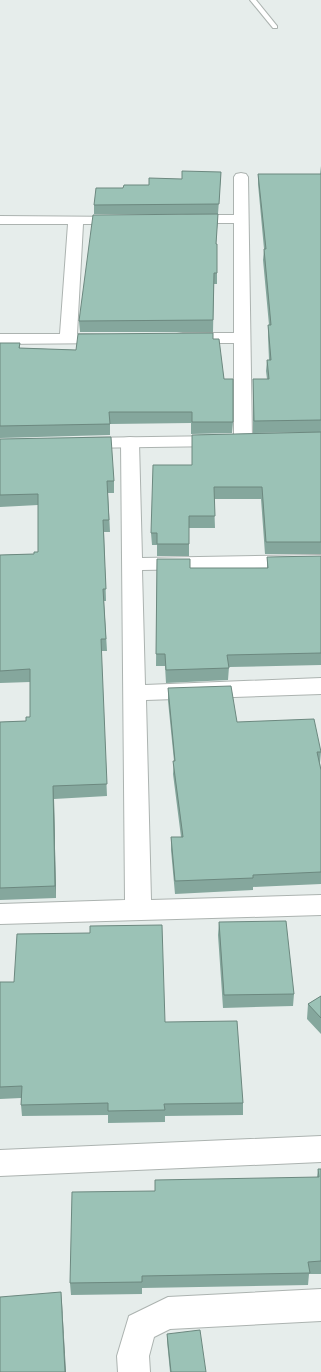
<svg xmlns="http://www.w3.org/2000/svg" width="321" height="1372" font-family="Jost,sans-serif">
  <rect width="100%" height="100%" fill="#e6edeb"/>
  <g fill="none" stroke-linecap="round" stroke-linejoin="round">
    <defs>
      <path id="service" d="M 250,0 L 256,0 L 277,26 L 277,28 L 273,28 Z"/>
      <path id="minor" d="M 241,173 L 246,174 L 248,177 L 252,440 L 249,444 L 243,445 L 237,444 L 234,440 L 234,343 L 183,343 L 177,342 L 175,338 L 177,334 L 183,333 L 234,333 L 234,223 L 187,223 L 182,222 L 180,219 L 182,216 L 187,215 L 234,215 L 234,177 L 236,174 Z
        M 0,216 L 126,217 L 128,220 L 126,223 L 121,224 L 83,224 L 77,334 L 113,335 L 115,339 L 113,343 L 0,344 L 0,334 L 60,334 L 68,224 L 0,224 Z
        M 130,437 L 136,438 L 139,442 L 142,558 L 321,555 L 321,567 L 142,570 L 145,685 L 321,678 L 321,694 L 146,700 L 151,900 L 321,895 L 321,915 L 0,924 L 0,904 L 125,900 L 121,442 L 124,438 Z
        M 321,1136 L 321,1162 L 0,1176 L 0,1150 Z
        M 321,1289 L 321,1321 L 170,1329 L 154,1337 L 149,1356 L 150,1372 L 118,1372 L 117,1356 L 129,1316 L 168,1297 Z"/>
      <path id="tertiary" d="M 221,436 L 227,437 L 230,441 L 227,445 L 221,446 L 81,448 L 75,447 L 72,443 L 75,439 L 81,438 Z"/>
    </defs>
    <!-- service casing -->
    <use href="#service" stroke="#acb3b0" stroke-width="2"/>
    <!-- minor casing -->
    <use href="#minor" stroke="#acb3b0" stroke-width="2"/>
    <!-- tertiary casing -->
    <use href="#tertiary" stroke="#acb3b0" stroke-width="2"/>
    <!-- service -->
    <use href="#service" fill="#fff" fill-rule="evenodd"/>
    <!-- minor -->
    <use href="#minor" fill="#fff" fill-rule="evenodd"/>
    <!-- tertiary -->
    <use href="#tertiary" fill="#fff" fill-rule="evenodd"/>
  </g>
  <!-- wall -->
  <path fill="#85a79d" d="M 321,166 L 321,432 L 253,433 L 253,379 L 267,379 L 266,371 L 267,360 L 269,360 L 268,336 L 268,325 L 269,325 L 263,260 L 264,249 L 258,184 L 258,174 L 320,174 Z
    M 221,172 L 218,214 L 94,214 L 94,205 L 123,188 L 149,185 Z
    M 218,214 L 216,244 L 217,244 L 217,284 L 214,284 L 213,332 L 80,332 L 79,321 Z
    M 213,339 L 224,379 L 233,422 L 232,433 L 191,434 L 191,423 L 110,424 L 110,435 L 0,438 L 0,343 L 20,343 L 20,348 L 76,350 Z
    M 321,432 L 321,554 L 265,554 L 261,499 L 214,499 L 215,528 L 189,528 L 189,556 L 157,556 L 157,545 L 152,545 L 151,533 L 192,465 L 192,435 Z
    M 0,439 L 114,481 L 114,493 L 108,493 L 110,532 L 104,532 L 106,601 L 104,601 L 107,651 L 101,651 L 107,796 L 54,799 L 56,898 L 0,900 L 0,722 L 26,721 L 30,717 L 30,682 L 0,683 L 0,555 L 34,554 L 38,552 L 38,505 L 0,507 Z
    M 321,556 L 321,665 L 229,667 L 228,680 L 166,683 L 165,666 L 156,666 L 157,559 L 190,568 L 267,568 L 267,557 Z
    M 168,688 L 237,722 L 321,752 L 320,763 L 321,770 L 321,884 L 253,887 L 253,890 L 175,894 L 171,850 L 171,837 L 181,837 L 173,774 L 174,761 L 168,701 Z
    M 219,922 L 294,994 L 293,1006 L 223,1008 L 218,935 Z
    M 0,982 L 165,1022 L 243,1103 L 243,1115 L 165,1116 L 165,1122 L 108,1123 L 108,1115 L 22,1116 L 21,1105 L 21,1098 L 0,1099 Z
    M 321,996 L 321,1034 L 307,1019 L 308,1004 Z
    M 318,1169 L 321,1169 L 321,1274 L 309,1274 L 308,1285 L 142,1288 L 142,1294 L 71,1295 L 70,1283 L 317,1177 Z
    M 167,1334 L 206,1372 L 170,1372 L 167,1341 Z"/>
  <!-- shaded-wall -->
  <path fill="#6c887f" d="M 53,786 L 54,799 L 56,898 L 55,886 Z
    M 61,1292 L 62,1303 L 66,1372 L 65,1372 Z"/>
  <!-- building -->
  <path fill="#9bc2b6" stroke="#6c887f" d="M 182,171 L 221,172 L 219,204 L 94,205 L 96,188 L 123,188 L 124,185 L 149,185 L 149,178 L 182,179 Z
    M 258,174 L 321,174 L 321,420 L 254,421 L 253,379 L 269,379 L 267,360 L 271,360 L 268,325 L 271,325 L 264,249 L 266,249 Z
    M 218,214 L 216,244 L 217,244 L 217,273 L 214,273 L 213,320 L 79,321 L 93,215 Z
    M 213,333 L 213,339 L 219,339 L 224,379 L 233,379 L 233,422 L 192,422 L 192,412 L 109,412 L 110,424 L 0,426 L 0,343 L 20,343 L 19,348 L 76,350 L 78,334 Z
    M 321,432 L 321,542 L 266,542 L 262,487 L 214,487 L 215,516 L 189,516 L 189,544 L 157,544 L 157,533 L 151,533 L 153,465 L 192,465 L 192,435 Z
    M 111,437 L 114,481 L 107,481 L 109,520 L 103,520 L 106,589 L 103,589 L 106,639 L 101,639 L 107,784 L 53,786 L 55,886 L 0,888 L 0,722 L 26,721 L 26,717 L 30,717 L 30,669 L 0,671 L 0,555 L 34,554 L 34,552 L 38,552 L 38,494 L 0,495 L 0,439 Z
    M 321,556 L 321,653 L 227,655 L 229,668 L 166,670 L 165,654 L 156,654 L 157,559 L 190,559 L 190,568 L 268,568 L 267,557 Z
    M 231,686 L 237,722 L 314,719 L 321,752 L 317,752 L 321,770 L 321,872 L 253,875 L 253,878 L 175,881 L 171,837 L 183,837 L 173,761 L 175,761 L 168,688 Z
    M 286,921 L 294,994 L 224,995 L 219,922 Z
    M 162,925 L 165,1022 L 237,1021 L 243,1103 L 164,1104 L 165,1110 L 108,1111 L 108,1103 L 21,1105 L 22,1086 L 0,1087 L 0,982 L 14,982 L 17,934 L 90,933 L 90,926 Z
    M 321,996 L 321,1018 L 308,1004 Z
    M 318,1169 L 321,1169 L 321,1261 L 308,1262 L 310,1273 L 142,1276 L 142,1282 L 70,1283 L 72,1192 L 155,1191 L 155,1180 L 319,1177 Z
    M 61,1292 L 65,1372 L 0,1372 L 0,1297 Z
    M 200,1330 L 206,1372 L 171,1372 L 167,1334 Z"/>
</svg>
